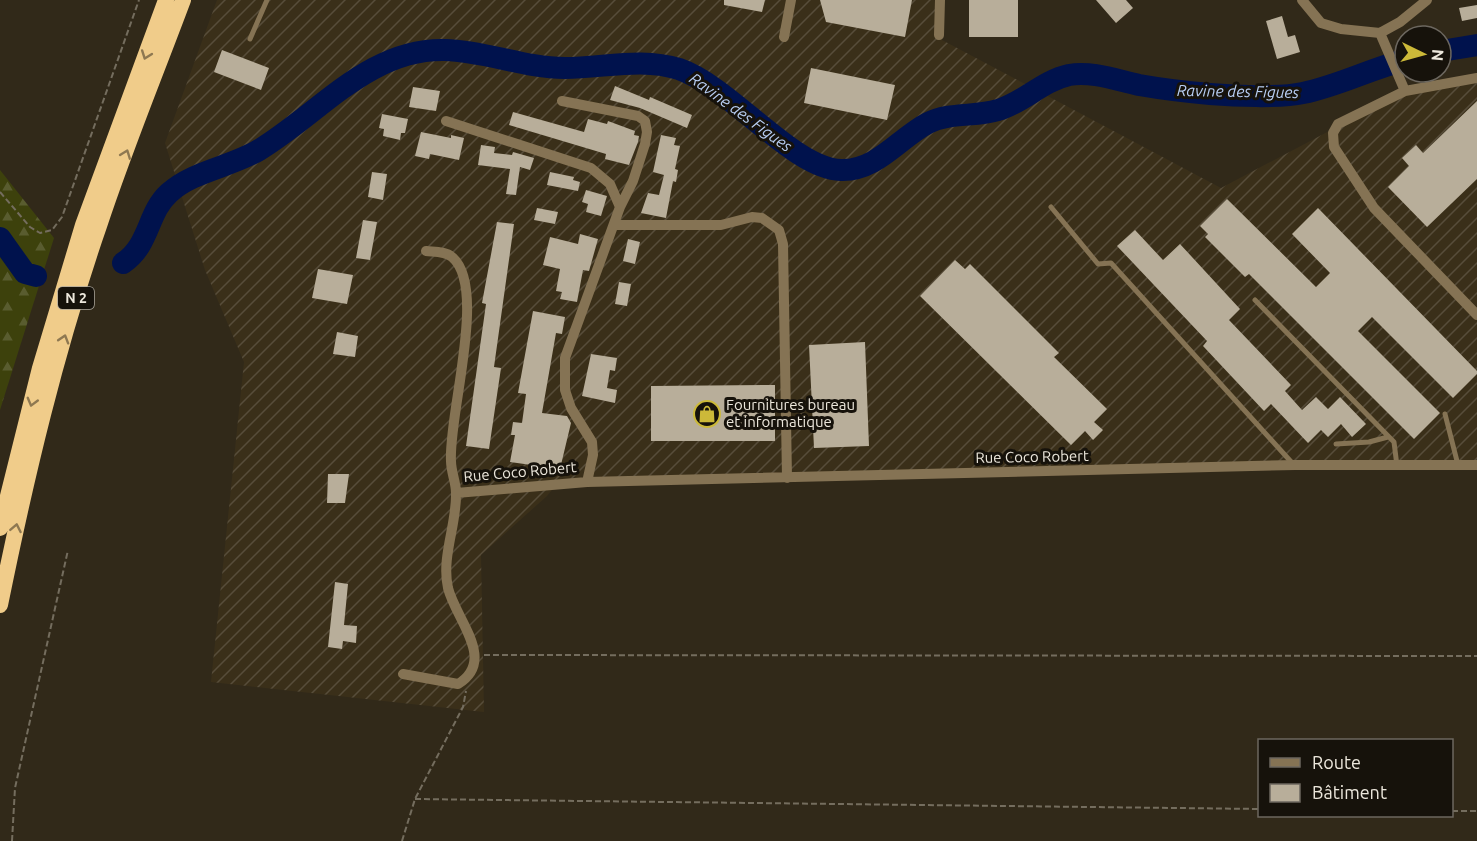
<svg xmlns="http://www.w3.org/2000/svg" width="1477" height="841" font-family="Ubuntu,sans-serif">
  <defs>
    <pattern id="industrial-furrows" width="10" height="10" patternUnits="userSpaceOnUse" patternTransform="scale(1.5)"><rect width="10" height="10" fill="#3a2f19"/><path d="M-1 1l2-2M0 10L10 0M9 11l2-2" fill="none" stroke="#574d3a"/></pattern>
    <pattern id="forest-firs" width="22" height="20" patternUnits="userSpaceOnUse" patternTransform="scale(1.5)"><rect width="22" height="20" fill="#3d410c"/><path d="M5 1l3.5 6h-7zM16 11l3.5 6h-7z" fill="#595c2f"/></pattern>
  </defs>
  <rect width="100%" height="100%" fill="#312919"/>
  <!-- industrial -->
  <path fill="url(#industrial-furrows)" d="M 217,0 L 942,0 L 942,40 L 1221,188 L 1405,91 L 1477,78 L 1477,465 L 555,486 L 547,496 L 481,555 L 484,712 L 211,682 L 244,362 L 205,270 L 165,143 Z"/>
  <!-- forest -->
  <path fill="url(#forest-firs)" d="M 0,170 L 54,238 L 0,410 Z"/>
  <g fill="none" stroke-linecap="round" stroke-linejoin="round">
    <!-- river -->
    <path stroke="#00124d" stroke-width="22" d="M 1441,51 L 1477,45
      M 0,238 L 25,273 L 36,276
      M 123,263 C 150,245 147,213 169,193 C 193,171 231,167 259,150 C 319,114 369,48 445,50 C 486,51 524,68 565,68 C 604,68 641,57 679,69 C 731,87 793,169 841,170 C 877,171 899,138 928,123 C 949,112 976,117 998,110 C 1023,103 1042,81 1069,75 C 1092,71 1116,80 1139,85 C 1162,89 1186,92 1210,94 C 1234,96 1280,98 1303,93 C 1338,86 1370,69 1405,60"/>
  </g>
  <!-- building -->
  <path fill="#b8ae9a" d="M 724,0 L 765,0 L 762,12 L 724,5 Z
    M 820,0 L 912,0 L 905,37 L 826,22 Z
    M 969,0 L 1018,0 L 1018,37 L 969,37 Z
    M 1096,0 L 1126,0 L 1133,8 L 1116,23 Z
    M 1477,5 L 1477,18 L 1462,21 L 1459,8 Z
    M 1282,16 L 1288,37 L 1295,35 L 1300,52 L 1277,59 L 1266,21 Z
    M 222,50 L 269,68 L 261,90 L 214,72 Z
    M 811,68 L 895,85 L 887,120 L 804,103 Z
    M 615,86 L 649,100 L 650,97 L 692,115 L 687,128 L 640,108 L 610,100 Z
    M 413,87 L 440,91 L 436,111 L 409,107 Z
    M 1477,101 L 1477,179 L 1427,227 L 1388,187 L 1409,166 L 1402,158 L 1416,145 L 1423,153 Z
    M 513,112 L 584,132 L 588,119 L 607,124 L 608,121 L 635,131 L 634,135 L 639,136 L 638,142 L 629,165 L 605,159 L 606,154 L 509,125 Z
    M 382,114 L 408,119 L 405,133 L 401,133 L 400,140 L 383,136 L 384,129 L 379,128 Z
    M 421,132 L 451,138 L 451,135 L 464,138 L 459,160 L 430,154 L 429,159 L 415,156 Z
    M 661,135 L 676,138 L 674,145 L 680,146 L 675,169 L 678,170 L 676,182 L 673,181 L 666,218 L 641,213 L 648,193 L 659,195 L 664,175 L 653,172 Z
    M 481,145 L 495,147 L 494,153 L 512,155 L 513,152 L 534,158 L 530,170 L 520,167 L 516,195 L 506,194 L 510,169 L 478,165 Z
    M 372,172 L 387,174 L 383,200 L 368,197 Z
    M 550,172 L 574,177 L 573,180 L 580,182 L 578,191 L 547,185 Z
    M 586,190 L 607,196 L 601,216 L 586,212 L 588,204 L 582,202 Z
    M 1227,199 L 1316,287 L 1330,273 L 1292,234 L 1318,208 L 1477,371 L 1477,374 L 1453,398 L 1372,317 L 1358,331 L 1440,413 L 1414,439 L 1249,274 L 1245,277 L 1205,237 L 1208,234 L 1200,226 Z
    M 537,208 L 558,212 L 555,224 L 534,220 Z
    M 363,220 L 377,222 L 370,260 L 356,258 Z
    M 497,222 L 514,224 L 494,367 L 501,368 L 489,449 L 466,446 L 486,304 L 482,303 Z
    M 1135,230 L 1163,260 L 1180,244 L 1240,309 L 1229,320 L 1291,385 L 1285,391 L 1302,410 L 1316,397 L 1328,409 L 1340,397 L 1366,424 L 1352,437 L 1341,424 L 1328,437 L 1321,430 L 1308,443 L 1271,404 L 1264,411 L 1203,346 L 1207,341 L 1117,246 Z
    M 580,234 L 598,239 L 589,271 L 583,270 L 577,302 L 560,299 L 562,292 L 556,291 L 560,269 L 543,265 L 550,237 L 578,244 Z
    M 628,239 L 640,242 L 635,264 L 623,261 Z
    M 955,260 L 965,269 L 970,264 L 1059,353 L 1054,357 L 1107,409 L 1094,422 L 1103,430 L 1093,440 L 1085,431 L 1071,445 L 920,296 Z
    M 318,269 L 353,275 L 347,304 L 312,298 Z
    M 619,282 L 631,284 L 627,306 L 615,304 Z
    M 533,311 L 565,317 L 562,334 L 556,333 L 542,413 L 567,416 L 571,423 L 560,469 L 510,462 L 515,435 L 511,435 L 513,422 L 522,423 L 526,394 L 518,393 Z
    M 337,332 L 358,336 L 355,357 L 333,354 Z
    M 865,342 L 869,446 L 814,448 L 809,345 Z
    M 591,354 L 617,358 L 615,371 L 610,370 L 607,388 L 617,390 L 615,403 L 582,396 Z
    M 775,385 L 775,441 L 651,441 L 651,386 Z
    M 328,474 L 349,474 L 345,503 L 327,503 Z
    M 335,582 L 348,584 L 344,625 L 357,626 L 356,643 L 343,641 L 342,649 L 328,647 Z"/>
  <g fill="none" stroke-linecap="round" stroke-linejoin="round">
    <!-- path -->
    <path stroke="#746d5e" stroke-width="2" stroke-dasharray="6 3" stroke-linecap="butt" d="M 0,192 L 30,227 L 40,233 L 52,230 L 62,217 L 139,0
      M 484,655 L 1477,656
      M 415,799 L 1260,809
      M 1452,811 L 1477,811
      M 12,841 L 15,788 L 68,550
      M 402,841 L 415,799 L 463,707 L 466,691"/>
    <!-- service -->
    <path stroke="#857354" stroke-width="5" d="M 250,39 L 267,0
      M 1051,207 L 1098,264 L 1111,263 L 1294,465
      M 1255,300 L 1394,442 L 1397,466
      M 1445,414 L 1458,465
      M 1336,444 L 1369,442 L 1388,437"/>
    <!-- minor -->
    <path stroke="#857354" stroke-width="10" d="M 1302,0 L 1321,23 L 1341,29 L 1380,33 L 1400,22 L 1427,0
      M 1380,33 L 1405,91 L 1477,78
      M 939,35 L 940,0
      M 784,37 L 791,0
      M 1405,91 L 1338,124 L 1333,133 L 1334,147 L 1374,208 L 1477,315
      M 562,101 L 638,116 L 645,121 L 647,132 L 645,144 L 633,181 L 620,207 L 565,358 L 565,390 L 571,408 L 592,442 L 593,455 L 587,482
      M 446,121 L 591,168 L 610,184 L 620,207
      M 615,225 L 721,225 L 752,217 L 762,218 L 779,230 L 783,244 L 787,478
      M 456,493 L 587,482 L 1295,465 L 1477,465
      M 403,674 L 458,684 C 497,660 456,620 448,588 C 441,557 457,524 456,493 C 456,482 451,472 451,461 C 448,415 488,287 452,257 C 445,251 434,252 426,251"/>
    <!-- trunk -->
    <path stroke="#f0cc8a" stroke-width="16" d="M 0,528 L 40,368 L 83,225 L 166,0
      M 0,605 C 26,477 56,350 99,226 C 124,150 155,75 183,0"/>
  </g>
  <!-- one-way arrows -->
  <defs><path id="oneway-chevron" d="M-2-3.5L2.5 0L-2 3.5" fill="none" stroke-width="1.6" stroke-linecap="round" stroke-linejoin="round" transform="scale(1.5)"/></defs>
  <g stroke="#8e7851">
    <use href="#oneway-chevron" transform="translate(146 55) rotate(110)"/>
    <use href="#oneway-chevron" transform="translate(126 154) rotate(-69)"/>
    <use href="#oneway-chevron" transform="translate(64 339) rotate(-73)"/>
    <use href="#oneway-chevron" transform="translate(32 402) rotate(105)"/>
    <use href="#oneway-chevron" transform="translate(16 528) rotate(-79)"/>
  </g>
  <!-- icons -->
  <defs>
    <symbol id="shop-ring" viewBox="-11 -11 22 22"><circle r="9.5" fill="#16120b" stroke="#ccb939" stroke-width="1.5"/><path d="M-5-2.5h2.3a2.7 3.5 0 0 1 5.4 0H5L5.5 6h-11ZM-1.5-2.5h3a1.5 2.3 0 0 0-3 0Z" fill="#ccb939"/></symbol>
  </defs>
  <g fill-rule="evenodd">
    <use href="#shop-ring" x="692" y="399" width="30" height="30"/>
  </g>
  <g text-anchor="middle" stroke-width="6" stroke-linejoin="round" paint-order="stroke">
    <!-- shield labels -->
    <rect fill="#16120b" stroke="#aca79d" stroke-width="1.5" x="58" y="287" width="36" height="22" rx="4.5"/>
    <g font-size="14" font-weight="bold" fill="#ece7dc">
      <text x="76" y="303">N 2</text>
    </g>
    <!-- poi labels -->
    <g font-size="15" fill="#ece7dc" stroke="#16120b" text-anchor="start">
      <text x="726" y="410">Fournitures bureau<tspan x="726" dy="17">et informatique</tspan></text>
    </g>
    <!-- street labels -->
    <g font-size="15" fill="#ece7dc" stroke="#16120b">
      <text transform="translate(1032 457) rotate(-1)" y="5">Rue Coco Robert</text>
      <text transform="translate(520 472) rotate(-5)" y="5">Rue Coco Robert</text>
    </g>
    <!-- water labels -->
    <g font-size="16" font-style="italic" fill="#b8cef3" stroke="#16120b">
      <text transform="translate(1238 91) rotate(1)" y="6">Ravine des Figues</text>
      <text transform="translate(741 112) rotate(36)" y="6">Ravine des Figues</text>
    </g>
  </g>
  <!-- legend -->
  <rect x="1258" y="739" width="195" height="78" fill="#16120b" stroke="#6c675f" stroke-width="1.5"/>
  <rect x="1270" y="758" width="30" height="9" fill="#857354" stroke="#6c675f" stroke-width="1.5"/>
  <text x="1312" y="769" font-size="18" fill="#ece7dc">Route</text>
  <rect x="1270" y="784" width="30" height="18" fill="#b8ae9a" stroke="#6c675f" stroke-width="1.5"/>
  <text x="1312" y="799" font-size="18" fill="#ece7dc">Bâtiment</text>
  <!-- north arrow -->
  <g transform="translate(1423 54) rotate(95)"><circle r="28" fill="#16120b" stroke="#6c675f" stroke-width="1.5"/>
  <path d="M0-4.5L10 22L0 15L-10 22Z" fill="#ccb939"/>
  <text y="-9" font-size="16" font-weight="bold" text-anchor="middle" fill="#ece7dc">N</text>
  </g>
</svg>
